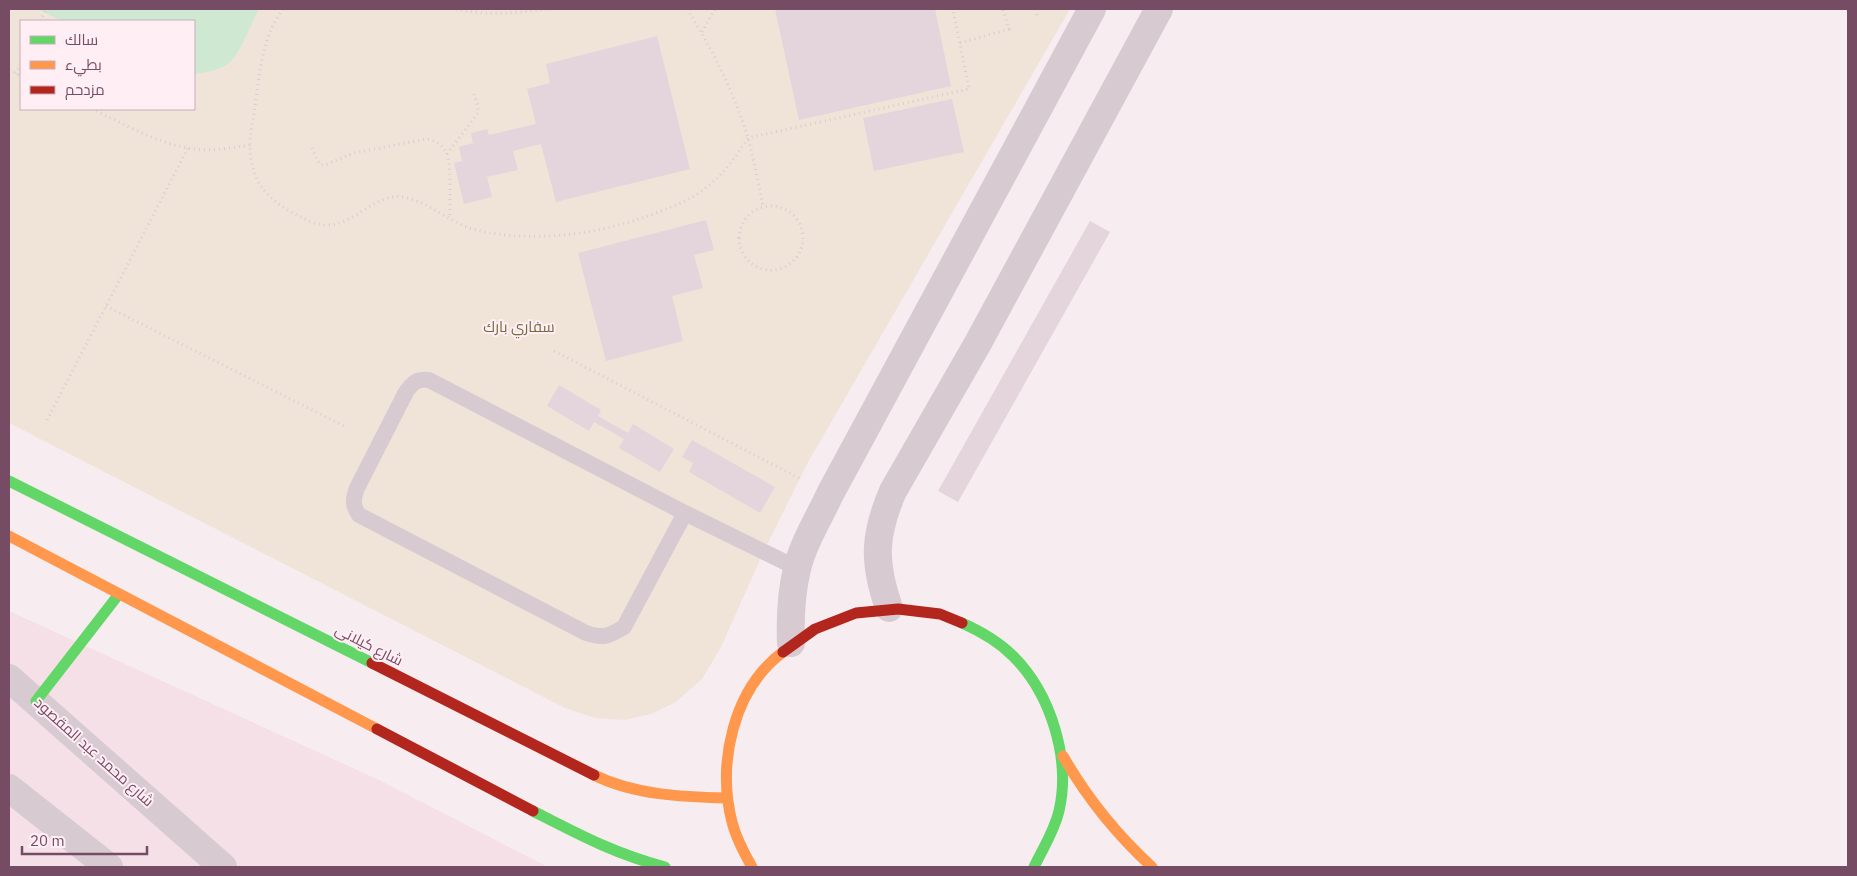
<svg xmlns="http://www.w3.org/2000/svg" width="1857" height="876" font-family="'IBM Plex Sans',Cairo,sans-serif">
  <rect width="100%" height="100%" fill="#f7ecf0"/>
  <!-- residential -->
  <path fill="#f5e0e8" d="M 9,611 L 379,780 L 548,867 L 9,867 Z"/>
  <!-- green -->
  <path fill="#f0e4d9" fill-rule="evenodd" d="M 9,9 L 1070,9 L 807,464 L 764,551 L 721,647 L 702,679 L 676,702 L 651,714 L 624,720 L 595,718 L 565,708 L 9,423 ZM 21,21 L 194,21 L 194,109 L 21,109 Z"/>
  <!-- water -->
  <path fill="#cee8d2" d="M 38,9 L 259,9 C 252,22 239,56 229,63 C 220,70 206,72 195,74 L 194,74 L 194,21 L 62,21 Z"/>
  <!-- building -->
  <path fill="#e4d4db" d="M 775,9 L 935,9 L 951,86 L 799,120 Z
    M 657,36 L 690,169 L 556,202 L 541,144 L 513,151 L 518,170 L 487,177 L 492,197 L 464,204 L 454,163 L 462,161 L 459,147 L 473,143 L 471,133 L 487,129 L 489,135 L 536,124 L 527,89 L 550,83 L 546,64 Z
    M 952,99 L 964,152 L 874,171 L 863,118 Z
    M 706,220 L 714,250 L 694,255 L 703,288 L 672,296 L 683,341 L 606,361 L 578,253 Z
    M 1090,221 L 1110,232 L 958,502 L 938,491 Z
    M 559,385 L 601,410 L 598,416 L 628,433 L 633,424 L 674,449 L 660,472 L 619,448 L 624,439 L 594,422 L 589,431 L 547,406 Z
    M 692,440 L 775,487 L 760,513 L 689,472 L 693,463 L 682,457 Z"/>
  <g fill="none" stroke-linecap="round" stroke-linejoin="round">
    <!-- path -->
    <path stroke="#d8ccd3" stroke-width="3" stroke-dasharray="1 4" stroke-linecap="butt" d="M 283,9 C 278,16 273,24 270,32 C 260,58 258,86 254,113 C 253,124 249,136 250,147 C 250,158 253,173 259,183 C 267,196 280,206 293,213 C 304,218 315,226 328,225 C 354,225 376,192 404,197 C 429,202 451,224 476,230 C 536,244 604,234 661,211 C 676,205 691,200 704,189 C 723,175 735,158 748,138 L 969,89 L 953,9
      M 456,9 C 486,16 517,13 548,9
      M 687,9 C 712,49 734,92 748,138 C 754,161 759,184 763,207
      M 1036,9 L 1037,16
      M 40,21 L 47,9
      M 702,32 L 715,9
      M 960,43 L 1009,29 L 1003,9
      M 9,70 L 21,76
      M 16,74 L 21,63
      M 92,109 C 122,123 154,142 188,148 C 208,152 230,148 250,145
      M 312,148 L 317,160 L 321,165 L 327,164 L 354,153 L 426,139 C 435,140 443,145 447,154 C 451,164 450,204 450,218
      M 447,154 L 478,113 L 478,106 L 474,94
      M739 238a32 32 0 1 1 64 0a32 32 0 1 1-64 0Z
      M 106,306 L 344,426
      M 554,351 L 799,478
      M 47,420 L 188,148"/>
    <!-- lane -->
    <path stroke="#d8cad1" stroke-width="16" d="M 685,513 L 624,627 C 609,636 604,639 586,633 L 359,515 C 352,505 353,499 357,488 L 406,392 C 413,382 417,379 429,380 L 685,513 L 797,568"/>
    <!-- street -->
    <path stroke="#d8cad1" stroke-width="28" d="M 889,608 C 873,562 874,535 893,491 L 978,343 L 1159,9
      M 791,643 C 790,618 791,594 797,569 C 803,543 819,518 830,494 L 1092,9
      M 9,678 L 223,867
      M 9,788 L 109,867"/>
    <!-- fast -->
    <path stroke="#63d668" stroke-width="11" d="M 9,481 L 372,663
      M 962,623 C 980,631 999,642 1013,656 C 1051,694 1071,759 1059,811 C 1054,832 1043,848 1034,867
      M 36,701 L 119,594
      M 533,811 C 578,834 615,854 665,867"/>
    <!-- slow -->
    <path stroke="#ff974d" stroke-width="11" d="M 9,536 L 377,729
      M 1063,756 C 1087,798 1116,834 1152,867
      M 594,775 C 634,795 683,797 727,798
      M 752,867 C 744,853 736,838 732,822 C 717,763 733,689 783,652"/>
    <!-- jam -->
    <path stroke="#b3261e" stroke-width="11" d="M 783,652 L 815,629 L 856,613 L 898,609 L 940,614 L 962,623
      M 372,663 L 594,775
      M 377,729 L 533,811"/>
  </g>
  <g text-anchor="middle" stroke-width="4" stroke-linejoin="round" paint-order="stroke">
    <!-- park labels -->
    <g font-size="15" fill="#766a41" stroke="#ffeef4">
      <text x="519" y="332">سفاري بارك</text>
    </g>
    <!-- street labels -->
    <g font-size="15" fill="#764c64" stroke="#ffeef4">
      <text transform="translate(369 645) rotate(27)" y="5">شارع كيلانى</text>
      <text transform="translate(94 752) rotate(42)" y="5">شارع محمد عبد المقصود</text>
    </g>
  </g>
  <!-- border -->
  <rect width="1857" height="876" fill="none" stroke="#764c64" stroke-width="20"/>
  <!-- legend -->
  <rect x="20" y="20" width="175" height="90" fill="#ffeef4" stroke="#c8adba"/>
  <rect x="30" y="36" width="25" height="8" fill="#63d668" stroke="#c8adba"/>
  <text x="65" y="45" font-size="15" fill="#764c64">سالك</text>
  <rect x="30" y="61" width="25" height="8" fill="#ff974d" stroke="#c8adba"/>
  <text x="65" y="70" font-size="15" fill="#764c64">بطيء</text>
  <rect x="30" y="86" width="25" height="8" fill="#b3261e" stroke="#c8adba"/>
  <text x="65" y="95" font-size="15" fill="#764c64">مزدحم</text>
  <!-- scale -->
  <path d="M22 846v8h125v-8" fill="none" stroke="#764c64" stroke-width="2.5"/>
  <text x="30" y="846" font-size="15" fill="#764c64" stroke="#ffeef4" stroke-width="4" paint-order="stroke">20 m</text>
</svg>
